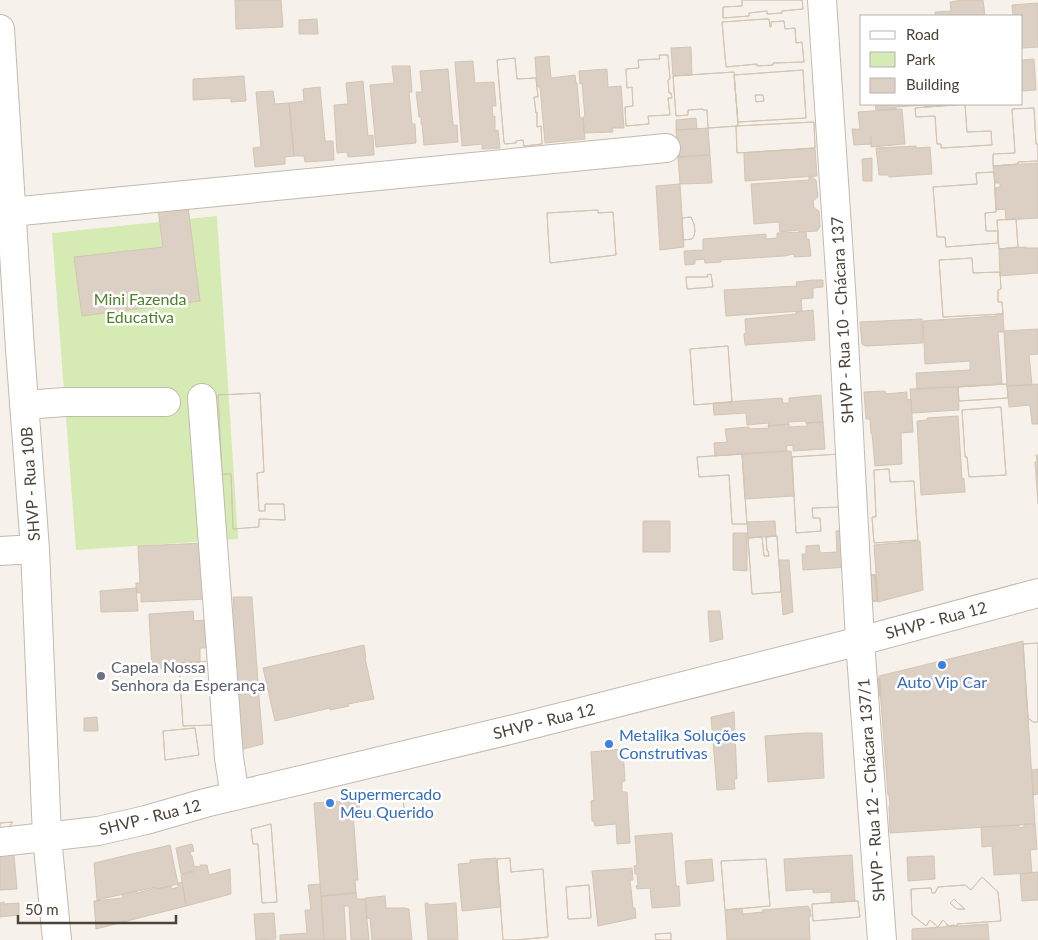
<svg xmlns="http://www.w3.org/2000/svg" width="1038" height="940" font-family="Lato,sans-serif">
  <rect width="100%" height="100%" fill="#f6f2eb"/>
  <!-- green -->
  <path fill="#d5ebb3" d="M 217,216 L 238,539 L 76,550 L 52,233 Z"/>
  <!-- building -->
  <path fill="#dbd0c3" stroke="#d4c5b3" fill-rule="evenodd" d="M 235,0 L 281,0 L 283,27 L 236,29 Z
    M 742,0 L 802,0 L 803,9 L 782,11 L 782,13 L 767,14 L 767,11 L 749,13 L 749,16 L 723,18 L 723,7 L 742,6 Z
    M 742,0 L 802,0 L 803,9 L 782,11 L 782,13 L 767,14 L 767,11 L 749,13 L 749,16 L 723,18 L 723,7 L 742,6 Z
    M 962,0 L 983,0 L 985,16 L 935,16 L 935,12 L 951,11 L 950,2 Z
    M 1038,3 L 1038,47 L 1022,48 L 1022,16 L 1013,16 L 1012,5 Z
    M 317,19 L 318,34 L 299,34 L 299,20 Z
    M 765,19 L 769,19 L 770,27 L 771,27 L 771,22 L 784,21 L 785,29 L 795,28 L 796,43 L 802,42 L 804,62 L 773,63 L 773,65 L 757,66 L 757,64 L 726,67 L 722,22 Z
    M 765,19 L 769,19 L 770,27 L 771,27 L 771,22 L 784,21 L 785,29 L 795,28 L 796,43 L 802,42 L 804,62 L 773,63 L 773,65 L 757,66 L 757,64 L 726,67 L 722,22 Z
    M 691,47 L 692,75 L 673,76 L 671,48 Z
    M 659,55 L 668,55 L 670,79 L 668,80 L 669,93 L 671,93 L 672,98 L 668,98 L 670,115 L 648,116 L 649,124 L 626,126 L 625,107 L 633,106 L 632,87 L 627,88 L 626,69 L 639,68 L 638,60 L 660,59 Z
    M 659,55 L 668,55 L 670,79 L 668,80 L 669,93 L 671,93 L 672,98 L 668,98 L 670,115 L 648,116 L 649,124 L 626,126 L 625,107 L 633,106 L 632,87 L 627,88 L 626,69 L 639,68 L 638,60 L 660,59 Z
    M 549,56 L 551,78 L 575,75 L 576,83 L 577,83 L 580,118 L 583,118 L 585,139 L 545,143 L 540,87 L 537,87 L 535,57 Z
    M 515,58 L 517,79 L 536,78 L 538,97 L 534,97 L 536,113 L 537,112 L 537,127 L 541,126 L 542,144 L 524,146 L 523,140 L 516,141 L 516,143 L 505,144 L 504,142 L 497,60 Z
    M 515,58 L 517,79 L 536,78 L 538,97 L 534,97 L 536,113 L 537,112 L 537,127 L 541,126 L 542,144 L 524,146 L 523,140 L 516,141 L 516,143 L 505,144 L 504,142 L 497,60 Z
    M 1034,59 L 1036,90 L 1022,91 L 1022,60 Z
    M 473,61 L 475,83 L 494,82 L 496,106 L 492,106 L 493,117 L 495,116 L 495,131 L 498,130 L 500,148 L 482,149 L 482,144 L 462,146 L 455,62 Z
    M 392,66 L 410,66 L 412,92 L 409,92 L 412,124 L 415,124 L 416,143 L 376,147 L 370,85 L 394,83 Z
    M 448,69 L 453,125 L 457,125 L 458,142 L 424,145 L 422,124 L 421,124 L 421,117 L 419,117 L 416,92 L 422,92 L 420,71 Z
    M 607,69 L 608,87 L 621,86 L 624,128 L 612,128 L 613,132 L 584,133 L 583,117 L 585,117 L 582,83 L 580,84 L 579,71 Z
    M 803,70 L 806,118 L 738,122 L 734,75 ZM 755,95 L 763,95 L 764,101 L 756,102 Z
    M 803,70 L 806,118 L 738,122 L 734,75 ZM 755,95 L 763,95 L 764,101 L 756,102 Z
    M 734,72 L 738,126 L 708,128 L 707,110 L 703,110 L 703,109 L 688,110 L 688,115 L 676,116 L 673,76 Z
    M 734,72 L 738,126 L 708,128 L 707,110 L 703,110 L 703,109 L 688,110 L 688,115 L 676,116 L 673,76 Z
    M 244,76 L 246,101 L 231,102 L 231,98 L 193,100 L 193,79 Z
    M 363,81 L 368,136 L 373,135 L 374,155 L 348,157 L 347,152 L 337,153 L 334,105 L 348,104 L 346,83 Z
    M 320,87 L 325,141 L 333,141 L 334,160 L 305,162 L 304,156 L 294,156 L 289,103 L 304,101 L 303,89 Z
    M 273,91 L 275,104 L 289,103 L 294,156 L 285,157 L 285,164 L 255,167 L 253,148 L 261,147 L 256,92 Z
    M 875,104 L 975,104 L 925,107 L 925,105 L 896,107 L 896,109 L 876,110 Z
    M 965,104 L 967,132 L 991,131 L 992,145 L 941,148 L 941,144 L 937,144 L 935,116 L 916,117 L 915,108 Z
    M 965,104 L 967,132 L 991,131 L 992,145 L 941,148 L 941,144 L 937,144 L 935,116 L 916,117 L 915,108 Z
    M 1034,108 L 1036,144 L 1038,144 L 1038,161 L 1018,162 L 1018,164 L 993,166 L 993,154 L 1015,153 L 1012,109 Z
    M 1034,108 L 1036,144 L 1038,144 L 1038,161 L 1018,162 L 1018,164 L 993,166 L 993,154 L 1015,153 L 1012,109 Z
    M 902,109 L 905,144 L 871,147 L 871,136 L 870,136 L 871,144 L 854,145 L 852,129 L 860,129 L 858,112 Z
    M 696,118 L 697,129 L 676,130 L 676,120 Z
    M 814,122 L 815,148 L 737,153 L 736,126 Z
    M 814,122 L 815,148 L 737,153 L 736,126 Z
    M 708,128 L 710,155 L 678,157 L 676,130 Z
    M 916,146 L 916,148 L 930,147 L 932,174 L 889,177 L 888,175 L 879,175 L 876,148 Z
    M 815,148 L 817,176 L 745,181 L 744,153 Z
    M 710,155 L 712,183 L 680,184 L 678,157 Z
    M 872,158 L 872,181 L 863,181 L 862,159 Z
    M 1038,163 L 1038,218 L 1006,220 L 1005,209 L 996,210 L 995,188 L 1000,187 L 1000,183 L 995,183 L 993,166 Z
    M 994,172 L 996,212 L 985,213 L 986,231 L 998,231 L 998,243 L 946,247 L 945,237 L 937,237 L 933,187 L 977,184 L 976,173 Z
    M 994,172 L 996,212 L 985,213 L 986,231 L 998,231 L 998,243 L 946,247 L 945,237 L 937,237 L 933,187 L 977,184 L 976,173 Z
    M 809,177 L 812,177 L 816,180 L 818,197 L 813,201 L 814,208 L 819,211 L 820,227 L 817,231 L 799,232 L 799,230 L 780,232 L 779,222 L 754,224 L 751,184 L 809,180 Z
    M 680,184 L 684,247 L 660,250 L 656,186 Z
    M 188,207 L 200,301 L 82,316 L 74,257 L 163,247 L 158,209 Z
    M 598,210 L 598,213 L 613,212 L 616,255 L 550,263 L 547,213 Z
    M 598,210 L 598,213 L 613,212 L 616,255 L 550,263 L 547,213 Z
    M 691,217 L 694,224 L 695,231 L 694,236 L 692,239 L 683,240 L 682,218 Z
    M 691,217 L 694,224 L 695,231 L 694,236 L 692,239 L 683,240 L 682,218 Z
    M 1016,219 L 1018,247 L 999,249 L 997,220 Z
    M 1016,219 L 1018,247 L 999,249 L 997,220 Z
    M 806,232 L 807,240 L 809,239 L 811,256 L 794,257 L 794,254 L 784,256 L 721,260 L 721,262 L 705,263 L 704,259 L 695,260 L 695,264 L 685,265 L 684,251 L 703,250 L 703,239 L 766,234 L 766,239 L 777,238 L 777,233 Z
    M 1026,247 L 1026,248 L 1038,248 L 1038,273 L 1000,276 L 999,249 Z
    M 972,258 L 973,273 L 1000,272 L 1001,289 L 998,290 L 998,302 L 1002,302 L 1003,314 L 943,317 L 939,260 Z
    M 972,258 L 973,273 L 1000,272 L 1001,289 L 998,290 L 998,302 L 1002,302 L 1003,314 L 943,317 L 939,260 Z
    M 711,274 L 713,287 L 687,289 L 686,277 L 708,277 L 707,275 Z
    M 711,274 L 713,287 L 687,289 L 686,277 L 708,277 L 707,275 Z
    M 813,280 L 823,280 L 823,287 L 813,288 L 813,298 L 801,299 L 802,311 L 726,316 L 724,290 L 797,286 L 796,282 Z
    M 813,310 L 815,340 L 745,345 L 744,334 L 746,333 L 745,319 L 796,314 L 796,312 Z
    M 996,314 L 1003,314 L 1004,332 L 998,332 L 1002,384 L 917,389 L 916,373 L 970,370 L 970,361 L 925,364 L 923,321 L 996,316 Z
    M 922,319 L 923,343 L 866,346 L 862,344 L 860,322 Z
    M 1038,329 L 1038,354 L 1029,355 L 1032,385 L 1007,386 L 1004,331 Z
    M 728,346 L 732,402 L 694,405 L 690,349 Z
    M 728,346 L 732,402 L 694,405 L 690,349 Z
    M 1007,384 L 1008,398 L 959,401 L 958,387 Z
    M 1007,384 L 1008,398 L 959,401 L 958,387 Z
    M 1038,384 L 1038,424 L 1032,424 L 1030,405 L 1009,407 L 1007,386 Z
    M 958,387 L 959,410 L 912,413 L 910,389 Z
    M 885,391 L 886,394 L 907,392 L 907,400 L 911,399 L 913,432 L 901,433 L 902,464 L 875,466 L 872,434 L 871,434 L 870,419 L 866,419 L 864,392 Z
    M 260,393 L 264,472 L 257,473 L 259,511 L 265,511 L 265,504 L 284,504 L 285,520 L 259,519 L 259,527 L 233,529 L 231,474 L 222,474 L 218,395 Z
    M 260,393 L 264,472 L 257,473 L 259,511 L 265,511 L 265,504 L 284,504 L 285,520 L 259,519 L 259,527 L 233,529 L 231,474 L 222,474 L 218,395 Z
    M 821,395 L 823,422 L 806,423 L 806,421 L 788,422 L 789,424 L 768,426 L 769,423 L 747,425 L 746,413 L 714,415 L 713,403 L 782,398 L 783,403 L 789,403 L 789,398 Z
    M 1001,407 L 1006,475 L 969,477 L 967,457 L 965,457 L 962,410 Z
    M 1001,407 L 1006,475 L 969,477 L 967,457 L 965,457 L 962,410 Z
    M 958,416 L 962,479 L 964,478 L 965,492 L 921,495 L 917,421 L 927,420 L 927,418 Z
    M 823,422 L 825,449 L 793,451 L 793,445 L 786,446 L 787,451 L 715,456 L 714,443 L 727,442 L 725,429 L 749,427 L 749,429 L 769,428 L 768,426 L 789,424 L 789,427 L 807,426 L 806,423 Z
    M 791,451 L 794,496 L 745,499 L 742,454 Z
    M 742,454 L 747,524 L 732,524 L 729,475 L 699,477 L 697,457 Z
    M 742,454 L 747,524 L 732,524 L 729,475 L 699,477 L 697,457 Z
    M 840,454 L 843,507 L 812,508 L 813,518 L 820,518 L 821,531 L 796,533 L 792,457 Z
    M 840,454 L 843,507 L 812,508 L 813,518 L 820,518 L 821,531 L 796,533 L 792,457 Z
    M 1036,455 L 1038,455 L 1038,504 L 1035,462 L 1037,462 Z
    M 889,469 L 890,482 L 914,481 L 918,540 L 874,543 L 872,517 L 876,517 L 874,470 Z
    M 889,469 L 890,482 L 914,481 L 918,540 L 874,543 L 872,517 L 876,517 L 874,470 Z
    M 643,521 L 670,521 L 670,552 L 643,552 Z
    M 775,521 L 776,536 L 748,538 L 747,522 Z
    M 848,530 L 850,567 L 803,570 L 802,554 L 806,554 L 806,546 L 819,545 L 820,553 L 837,552 L 836,531 Z
    M 733,533 L 747,533 L 747,571 L 733,570 Z
    M 777,536 L 781,592 L 752,594 L 748,538 L 762,537 L 764,556 L 769,556 L 768,551 L 767,551 L 766,537 Z
    M 777,536 L 781,592 L 752,594 L 748,538 L 762,537 L 764,556 L 769,556 L 768,551 L 767,551 L 766,537 Z
    M 920,541 L 923,590 L 878,602 L 874,545 Z
    M 205,543 L 208,599 L 141,602 L 141,593 L 137,593 L 136,588 L 136,583 L 140,583 L 138,546 Z
    M 779,560 L 789,560 L 793,612 L 783,615 Z
    M 870,575 L 876,575 L 878,601 L 871,601 Z
    M 870,575 L 875,575 L 877,601 L 871,601 Z
    M 870,575 L 875,575 L 877,601 L 871,601 Z
    M 136,588 L 138,611 L 101,612 L 100,591 Z
    M 233,597 L 252,597 L 259,697 L 263,744 L 216,756 L 209,610 L 234,609 Z
    M 193,611 L 194,621 L 206,620 L 207,648 L 200,648 L 200,662 L 179,663 L 179,668 L 152,669 L 149,614 Z
    M 708,611 L 720,611 L 723,639 L 710,642 Z
    M 1023,641 L 1035,824 L 890,833 L 889,806 L 890,806 L 889,795 L 888,795 L 879,676 Z
    M 1038,643 L 1038,722 L 1033,722 L 1028,718 L 1023,644 Z
    M 1038,643 L 1038,722 L 1033,722 L 1028,718 L 1023,644 Z
    M 364,645 L 366,658 L 365,658 L 374,699 L 348,704 L 349,706 L 330,710 L 330,708 L 275,721 L 263,668 Z
    M 211,661 L 214,725 L 183,726 L 179,663 Z
    M 211,661 L 214,725 L 183,726 L 179,663 Z
    M 879,679 L 880,695 L 874,695 L 870,680 Z
    M 879,679 L 880,695 L 874,695 L 870,680 Z
    M 880,679 L 881,696 L 874,696 L 857,681 Z
    M 734,712 L 737,779 L 734,779 L 735,789 L 717,790 L 711,717 Z
    M 97,717 L 98,731 L 84,731 L 84,718 Z
    M 195,728 L 199,755 L 165,760 L 163,731 Z
    M 195,728 L 199,755 L 165,760 L 163,731 Z
    M 804,733 L 822,733 L 824,778 L 768,782 L 765,736 Z
    M 623,749 L 625,781 L 622,782 L 622,792 L 627,792 L 630,843 L 617,844 L 616,824 L 595,826 L 594,821 L 592,821 L 591,801 L 594,800 L 591,752 Z
    M 1038,769 L 1038,794 L 1033,795 L 1032,770 Z
    M 403,792 L 404,810 L 360,820 L 359,802 Z
    M 403,792 L 404,810 L 360,820 L 359,802 Z
    M 359,800 L 359,812 L 353,812 L 358,880 L 355,880 L 356,893 L 321,896 L 314,803 Z
    M 13,822 L 9,827 L 11,842 L 0,843 L 0,823 Z
    M 13,822 L 9,827 L 11,842 L 0,843 L 0,823 Z
    M 271,824 L 277,902 L 262,903 L 258,844 L 253,844 L 251,829 Z
    M 271,824 L 277,902 L 262,903 L 258,844 L 253,844 L 251,829 Z
    M 1024,824 L 1035,824 L 1037,849 L 1030,850 L 1032,873 L 994,875 L 992,846 L 982,847 L 981,827 L 1019,825 L 1019,828 L 1024,827 Z
    M 672,833 L 676,886 L 679,886 L 680,906 L 652,908 L 650,888 L 637,889 L 636,886 L 638,885 L 637,874 L 635,874 L 634,866 L 637,865 L 635,836 Z
    M 192,844 L 194,851 L 190,852 L 191,856 L 192,856 L 194,866 L 200,867 L 200,865 L 207,865 L 209,875 L 230,869 L 231,894 L 186,906 L 181,875 L 194,872 L 194,871 L 181,874 L 176,848 Z
    M 170,845 L 178,884 L 157,889 L 156,887 L 97,900 L 94,863 Z
    M 14,855 L 17,889 L 0,890 L 0,856 Z
    M 852,855 L 855,901 L 831,903 L 831,892 L 813,893 L 813,889 L 786,891 L 784,859 Z
    M 934,856 L 935,879 L 908,881 L 907,857 Z
    M 496,858 L 501,907 L 462,911 L 458,864 L 470,863 L 470,860 Z
    M 510,858 L 511,872 L 543,869 L 548,937 L 516,940 L 503,940 L 497,859 Z
    M 510,858 L 511,872 L 543,869 L 548,937 L 516,940 L 503,940 L 497,859 Z
    M 712,859 L 714,881 L 687,884 L 685,861 Z
    M 766,859 L 770,906 L 725,910 L 721,861 Z
    M 766,859 L 770,906 L 725,910 L 721,861 Z
    M 632,868 L 633,880 L 630,880 L 633,908 L 635,908 L 636,918 L 598,926 L 592,871 Z
    M 1038,872 L 1038,900 L 1022,901 L 1020,874 Z
    M 982,877 L 998,892 L 1001,921 L 957,924 L 957,926 L 954,926 L 954,925 L 947,926 L 947,924 L 943,920 L 938,927 L 930,920 L 926,926 L 912,915 L 911,889 L 931,888 L 932,893 L 935,893 L 938,887 L 965,885 L 971,890 ZM 954,899 L 958,903 L 965,909 L 957,909 L 950,903 Z
    M 982,877 L 998,892 L 1001,921 L 957,924 L 957,926 L 954,926 L 954,925 L 947,926 L 947,924 L 943,920 L 938,927 L 930,920 L 926,926 L 912,915 L 911,889 L 931,888 L 932,893 L 935,893 L 938,887 L 965,885 L 971,890 ZM 954,899 L 958,903 L 965,909 L 957,909 L 950,903 Z
    M 182,882 L 186,906 L 96,929 L 94,901 L 123,898 L 122,894 L 136,891 L 137,893 L 156,888 L 157,889 L 171,886 L 172,889 L 178,887 L 178,883 Z
    M 320,884 L 324,940 L 280,940 L 280,935 L 307,933 L 305,910 L 311,910 L 308,885 Z
    M 589,885 L 591,918 L 568,919 L 566,887 Z
    M 589,885 L 591,918 L 568,919 L 566,887 Z
    M 356,893 L 357,899 L 365,899 L 369,940 L 351,940 L 349,906 L 344,906 L 346,940 L 324,940 L 321,896 Z
    M 385,896 L 386,908 L 405,908 L 409,909 L 412,940 L 372,940 L 370,918 L 367,919 L 365,898 Z
    M 855,901 L 858,901 L 860,917 L 813,921 L 812,904 Z
    M 855,901 L 858,901 L 860,917 L 813,921 L 812,904 Z
    M 4,902 L 4,904 L 19,903 L 19,915 L 0,917 L 0,903 Z
    M 425,903 L 428,903 L 428,905 L 456,903 L 458,940 L 428,940 Z
    M 808,906 L 810,909 L 811,916 L 809,918 L 810,940 L 727,940 L 725,910 L 742,908 L 743,914 L 763,912 L 762,910 Z
    M 274,913 L 276,939 L 256,940 L 254,914 Z
    M 988,924 L 989,940 L 912,940 L 912,929 Z
    M 671,933 L 671,940 L 656,940 L 655,934 Z
    M 671,933 L 671,940 L 656,940 L 655,934 Z"/>
  <g fill="none" stroke-linecap="round" stroke-linejoin="round">
    <defs>
      <path id="minor" d="M 822,0 L 842,303 L 860,641 L 882,940
        M 0,29 L 20,349 L 35,549 L 47,837 L 57,940
        M 11,212 L 666,148
        M 202,398 L 229,758 L 235,796
        M 24,405 L 65,402 L 166,402
        M 0,551 L 35,549
        M 0,842 L 98,831 L 146,820 L 205,803 L 514,729 L 860,641 L 1038,593"/>
    </defs>
    <!-- minor casing -->
    <use href="#minor" stroke="#c2baad" stroke-width="30"/>
    <!-- minor -->
    <use href="#minor" stroke="#fff" stroke-width="28"/>
  </g>
  <!-- markers -->
  <g fill="#3f7fe0" stroke="#fff" stroke-width="2">
    <circle cx="942" cy="665" r="5"/>
    <circle cx="609" cy="744" r="5"/>
    <circle cx="330" cy="803" r="5"/>
  </g>
  <circle fill="#6b7280" stroke="#fff" stroke-width="2" cx="101" cy="676" r="5"/>
  <g text-anchor="middle" stroke-width="5" stroke-linejoin="round" paint-order="stroke">
    <!-- park labels -->
    <g font-size="16" fill="#4e8128" stroke="#fff">
      <text x="140" y="305">Mini Fazenda<tspan x="140" dy="18">Educativa</tspan></text>
    </g>
    <!-- street labels -->
    <g font-size="16" fill="#4b4338" stroke="#fff">
      <text transform="translate(842 320) rotate(-93)" y="6">SHVP - Rua 10 - Chácara 137</text>
      <text transform="translate(30 484) rotate(-94)" y="6">SHVP - Rua 10B</text>
      <text transform="translate(936 620) rotate(-15)" y="6">SHVP - Rua 12</text>
      <text transform="translate(544 721) rotate(-14)" y="6">SHVP - Rua 12</text>
      <text transform="translate(871 790) rotate(-94)" y="6">SHVP - Rua 12 - Chácara 137/1</text>
      <text transform="translate(150 817) rotate(-14)" y="6">SHVP - Rua 12</text>
    </g>
    <!-- worship labels -->
    <g font-size="16" fill="#5b616d" stroke="#fff" text-anchor="start">
      <text x="111" y="673">Capela Nossa<tspan x="111" dy="18">Senhora da Esperança</tspan></text>
    </g>
    <!-- shop labels -->
    <g font-size="16" fill="#366cbe" stroke="#fff" text-anchor="start">
      <text x="942" y="688" text-anchor="middle">Auto Vip Car</text>
      <text x="619" y="741">Metalika Soluções<tspan x="619" dy="18">Construtivas</tspan></text>
      <text x="340" y="800">Supermercado<tspan x="340" dy="18">Meu Querido</tspan></text>
    </g>
  </g>
  <!-- legend -->
  <rect x="860" y="15" width="162" height="90" fill="#ffffff" stroke="#b7b4af"/>
  <rect x="870" y="31" width="25" height="8" fill="#ffffff" stroke="#b7b4af"/>
  <text x="906" y="40" font-size="15" fill="#4b4338">Road</text>
  <rect x="870" y="52" width="25" height="15" fill="#d5ebb3" stroke="#b7b4af"/>
  <text x="906" y="65" font-size="15" fill="#4b4338">Park</text>
  <rect x="870" y="78" width="25" height="15" fill="#dbd0c3" stroke="#b7b4af"/>
  <text x="906" y="90" font-size="15" fill="#4b4338">Building</text>
  <!-- scale -->
  <path d="M18 915v8h158v-8" fill="none" stroke="#4b4338" stroke-width="2.5"/>
  <text x="25" y="915" font-size="15" fill="#4b4338" stroke="#ffffff" stroke-width="4" paint-order="stroke">50 m</text>
</svg>
